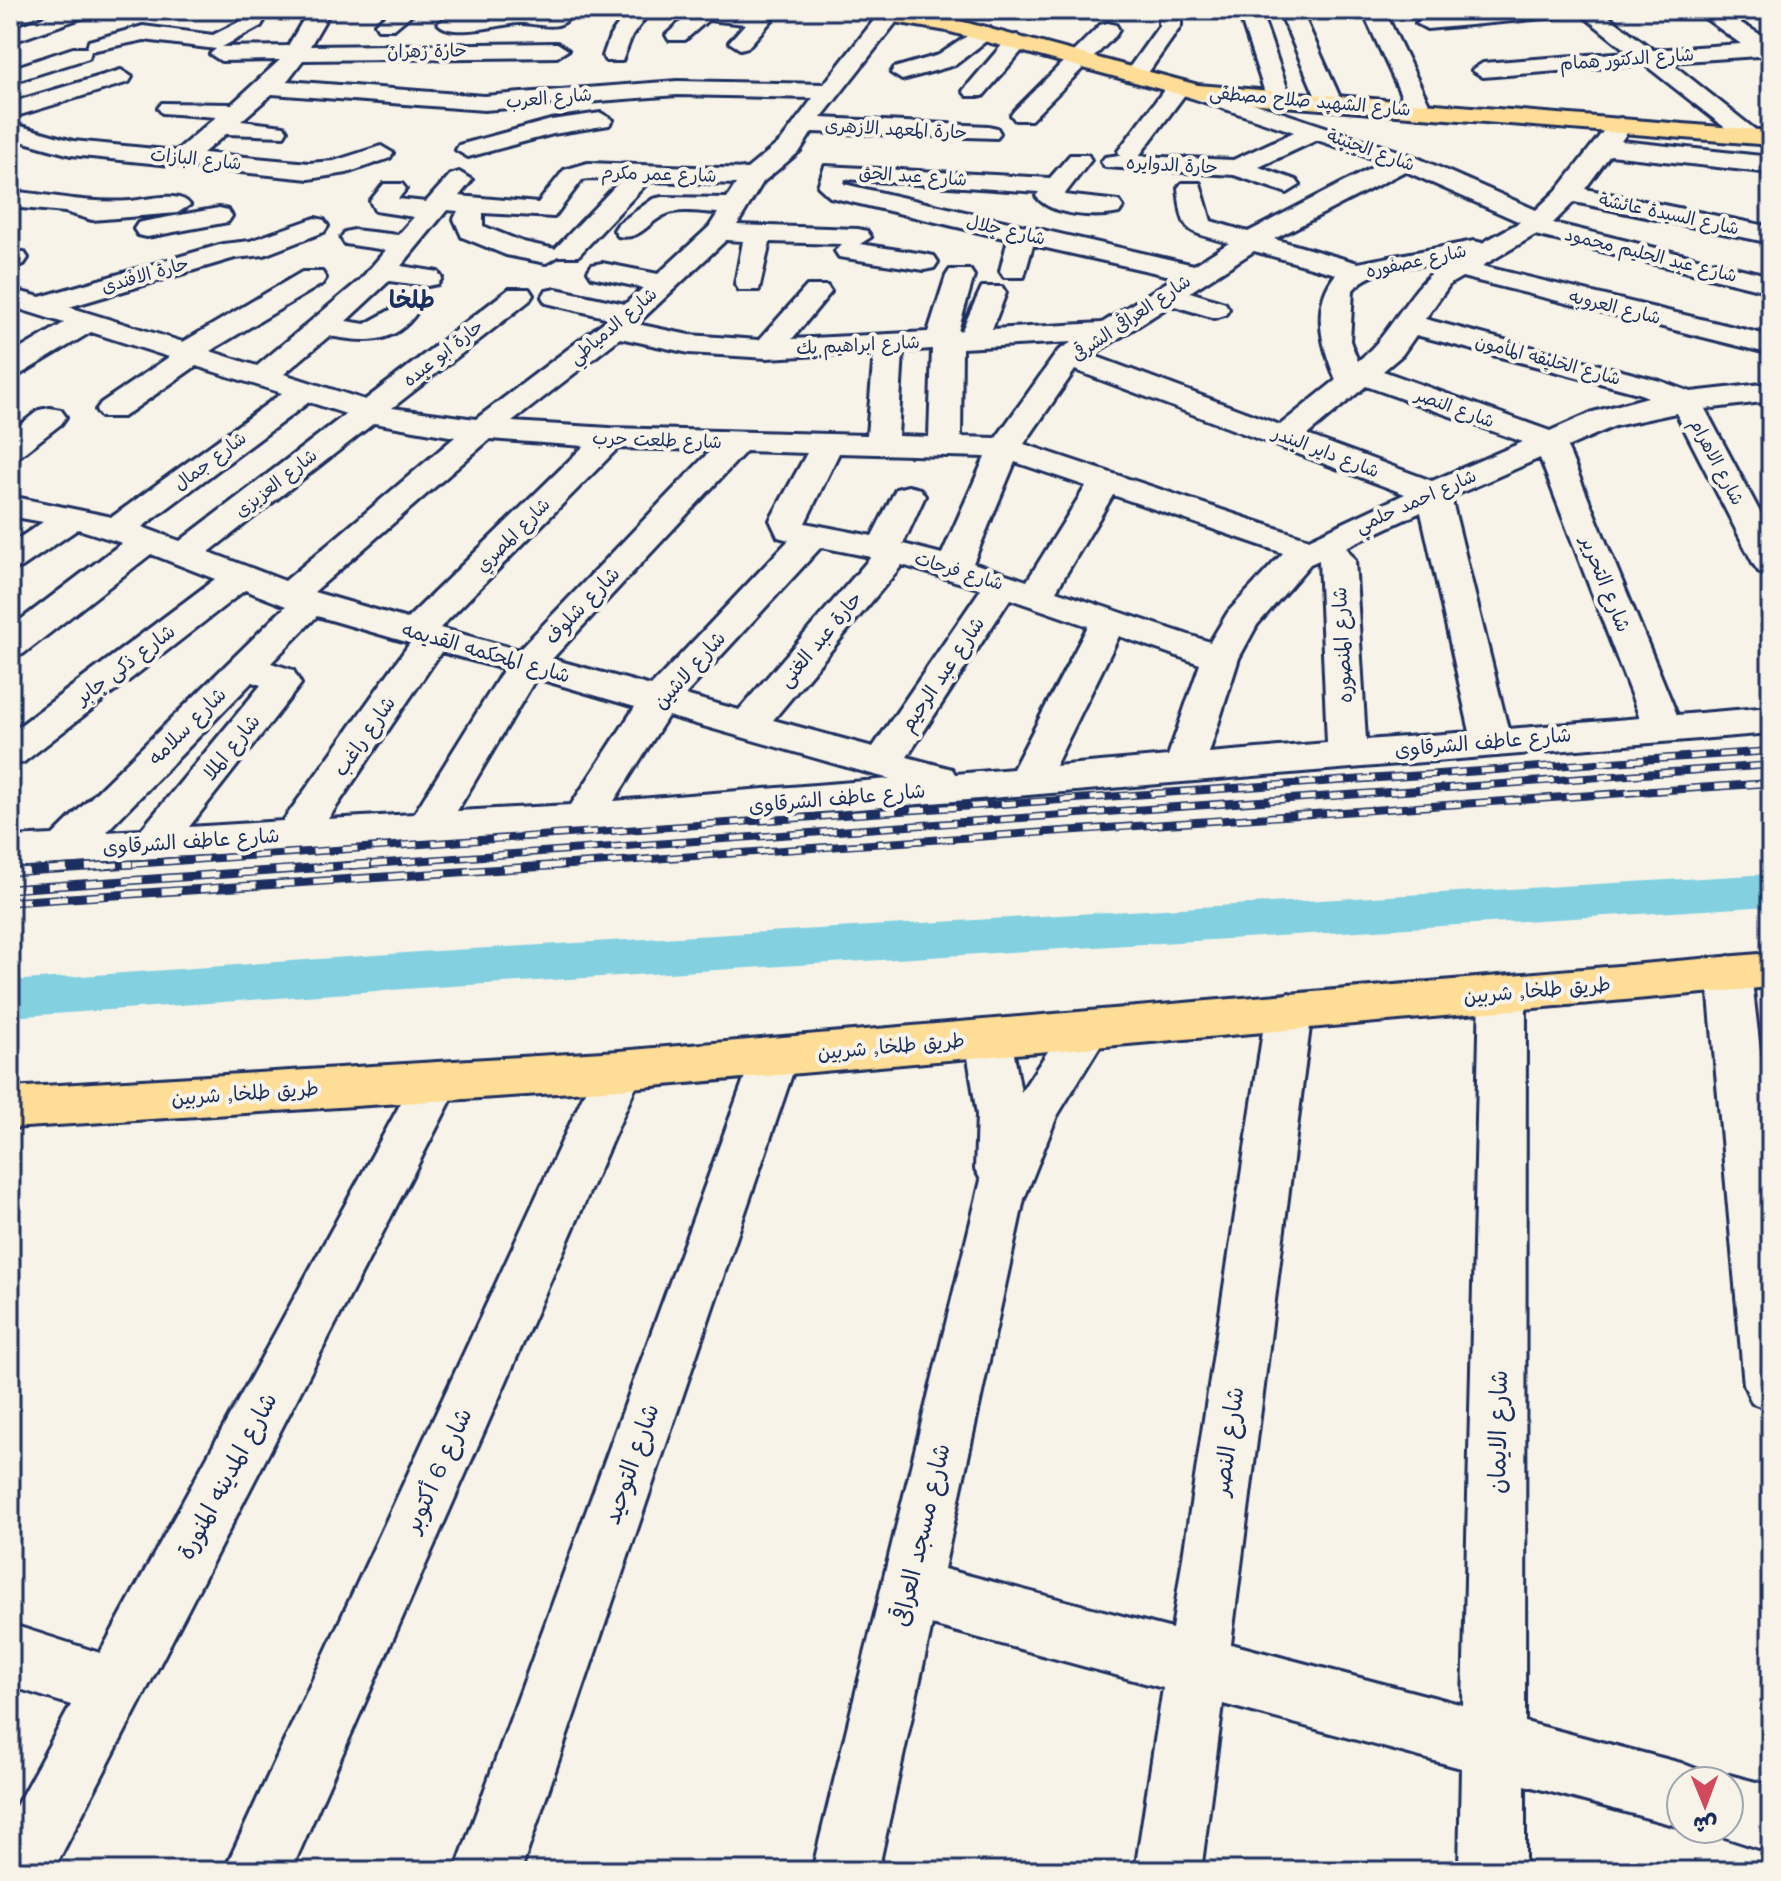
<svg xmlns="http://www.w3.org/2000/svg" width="1781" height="1881" font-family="Mali,'Playpen Sans Arabic',sans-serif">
  <rect width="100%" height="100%" fill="#f7f3e8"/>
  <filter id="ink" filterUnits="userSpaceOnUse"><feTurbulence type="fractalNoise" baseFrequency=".0125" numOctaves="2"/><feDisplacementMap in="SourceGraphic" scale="16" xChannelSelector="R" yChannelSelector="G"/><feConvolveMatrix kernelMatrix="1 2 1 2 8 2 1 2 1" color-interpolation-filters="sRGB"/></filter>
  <g filter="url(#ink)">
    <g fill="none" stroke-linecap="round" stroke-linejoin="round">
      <!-- canal -->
      <path fill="#82d0e0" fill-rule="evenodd" d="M 1771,874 L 1771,906 L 419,988 L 10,1017 L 10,981 L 419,952 Z"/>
      <defs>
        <path id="minor" d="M 62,10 L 93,10 L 90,15 L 10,43 L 10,29 Z
          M 309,10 L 331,10 L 310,46 L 557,43 L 568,50 L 557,57 L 303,60 L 287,81 L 484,96 L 677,81 L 824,84 L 882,10 L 898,10 L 901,15 L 898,20 L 821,118 L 988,126 L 997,128 L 1000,133 L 997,138 L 812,132 L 800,151 L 763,182 L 737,225 L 858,229 L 867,231 L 871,237 L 860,244 L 924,254 L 934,256 L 938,262 L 934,268 L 924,270 L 839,257 L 835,251 L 842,244 L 770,242 L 759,290 L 739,290 L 735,284 L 743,241 L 726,240 L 637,324 L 689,335 L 759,340 L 807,286 L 827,286 L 831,292 L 792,339 L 928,332 L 946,276 L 950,270 L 970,270 L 974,276 L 958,331 L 962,330 L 982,287 L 1002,287 L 1006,293 L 992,329 L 1102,323 L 1175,277 L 1033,245 L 1024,277 L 1004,277 L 1000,271 L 1008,239 L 830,197 L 818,186 L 825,166 L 1050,178 L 1070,155 L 1088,155 L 1091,160 L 1064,195 L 1119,201 L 1123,207 L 1119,213 C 1097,218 1050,216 1036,196 L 1039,192 L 845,179 L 844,184 L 1194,265 L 1229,243 C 1185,230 1183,235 1178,188 L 1182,183 L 1200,183 L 1211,221 L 1248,232 L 1383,162 L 1317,140 L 1259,167 L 1296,180 L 1300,185 L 1287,193 L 1234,175 L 1105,167 L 1101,162 L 1105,157 L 1120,155 L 1118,151 L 1170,82 L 1178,80 L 1190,87 L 1205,87 L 1413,156 L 1536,210 L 1559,188 L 1612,120 L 1621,118 L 1633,125 L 1621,141 L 1771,157 L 1771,173 L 1610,155 L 1585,189 L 1771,227 L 1771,243 L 1574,202 L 1553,223 L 1771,276 L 1771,292 L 1535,235 L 1482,266 L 1771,336 L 1771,354 L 1462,277 L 1450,284 L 1425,319 L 1660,381 L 1691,392 L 1771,383 L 1771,401 L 1705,409 L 1771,533 L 1771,575 L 1759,572 L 1754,565 L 1676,413 L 1615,426 L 1567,447 L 1677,715 L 1771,707 L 1771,733 L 583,832 L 10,867 L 10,837 L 53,835 L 286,606 L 245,590 L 24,762 L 10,766 L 10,733 L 215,579 L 151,554 L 23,654 L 10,657 L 10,628 L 122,543 L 78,529 L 22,567 L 10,570 L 10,544 L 43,522 L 10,516 L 10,496 L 112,517 L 282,393 L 196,366 L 123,417 L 101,417 L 96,410 L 101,403 L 169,357 L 91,332 L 21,374 L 10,377 L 10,355 L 64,323 L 10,306 L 10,289 L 40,297 L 223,244 L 250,241 L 315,218 L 324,220 L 328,226 L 324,232 L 264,255 L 235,258 L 69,307 L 183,342 L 302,272 L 322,272 L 326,278 L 322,284 L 210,351 L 257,366 L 360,280 L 386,250 L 345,244 L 341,238 L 345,232 L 354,230 L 398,235 L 414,217 L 375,211 L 370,201 L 384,184 L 402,184 L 406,189 L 398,199 L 426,202 L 450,175 L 459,172 L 472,180 L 459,196 L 538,203 L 564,170 L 588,163 L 747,169 L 781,141 L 813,98 L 677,95 L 484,110 L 272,94 L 241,121 L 284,126 L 287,131 L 284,136 L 226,134 L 203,153 L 309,163 L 334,161 L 381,146 L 393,153 L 390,158 L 347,173 L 309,179 L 71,155 L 10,138 L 10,123 L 73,141 L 176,151 L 216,117 L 162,113 L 158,108 L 162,103 L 232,104 L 280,60 L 221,61 L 210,54 L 216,49 L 144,40 L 91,51 L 89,58 L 10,83 L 10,69 L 73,48 L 87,48 L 89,41 L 143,26 L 213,35 L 253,15 L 264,21 L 261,26 L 222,47 L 288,46 ZM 1186,93 L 1189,97 L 1294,132 L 1233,160 L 1139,156 ZM 1405,171 L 1520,222 L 1482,243 L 1474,241 L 1358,263 L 1274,239 ZM 589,179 L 621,180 L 555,249 L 523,242 L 483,226 L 483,213 L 554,217 L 582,180 ZM 649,181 L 736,184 L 727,198 L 662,197 L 653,199 L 618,224 L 614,230 L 618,236 C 641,241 648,221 667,214 C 680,208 704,213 718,213 L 709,227 L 658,274 L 602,263 L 592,265 L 588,271 L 592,277 L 643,288 L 625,304 L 556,289 L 546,291 L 542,297 L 546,303 L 609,318 L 476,419 L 392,408 L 529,301 L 533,295 L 529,289 L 509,289 L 365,400 L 284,374 L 329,336 C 364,342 394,346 417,312 L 413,306 L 403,303 L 365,324 L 346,321 L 389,281 L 428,286 L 438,284 L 442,278 L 438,272 L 401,266 L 447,210 L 458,211 L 454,219 L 462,237 L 506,255 L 546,263 L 559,256 L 578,256 ZM 1254,251 L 1336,274 C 1310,306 1322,346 1336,380 L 1280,425 L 1092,355 L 1171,305 L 1215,318 L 1225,315 L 1229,309 L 1225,303 L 1190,292 ZM 1449,261 C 1407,285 1396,331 1358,361 L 1350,341 L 1353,290 C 1372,266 1421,266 1449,261 ZM 1416,335 L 1638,393 L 1648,397 L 1593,412 L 1550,431 L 1383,371 L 1402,355 ZM 620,338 L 689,353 L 767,358 L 874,352 L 867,435 L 610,428 L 512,422 ZM 1072,342 L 1058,351 L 996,438 L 961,437 L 962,348 ZM 932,349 L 929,437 L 898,436 L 903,351 ZM 1075,370 L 1405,494 L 1309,539 L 1024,444 ZM 1366,386 L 1523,442 L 1432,481 L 1307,435 ZM 309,402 L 346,414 L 180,541 L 142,527 ZM 374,423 L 455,437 L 285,581 L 209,552 ZM 490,439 L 584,446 L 407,619 L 314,592 ZM 618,448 L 711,450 L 519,650 L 440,628 ZM 746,451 L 807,453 L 770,520 L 778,537 L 789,540 L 651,686 L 552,659 ZM 839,453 L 985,457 L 942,554 L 903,544 L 925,496 L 920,489 L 908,486 L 896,489 L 872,536 L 805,523 ZM 1540,458 L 1640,718 L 1508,729 L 1451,497 ZM 1015,462 L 1086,486 L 1027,581 L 973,563 ZM 1113,495 L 1283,553 L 1228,612 L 1210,642 L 1056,591 ZM 1421,512 L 1470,732 L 1366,740 L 1355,560 L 1346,547 ZM 821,547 L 871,557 L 739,710 L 685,695 ZM 1319,560 L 1327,743 L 1209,753 L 1239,658 L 1257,625 L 1310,564 ZM 902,565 L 981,589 L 873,747 L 773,720 ZM 1010,599 L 1088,626 L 1013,769 L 955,774 L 952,769 L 907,757 ZM 317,616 L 410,643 L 283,821 L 189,827 L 301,684 L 293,670 L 271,663 ZM 1119,636 L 1200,664 L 1168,756 L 1055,766 ZM 441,652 L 504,669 L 414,814 L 328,819 ZM 536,678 L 635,707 L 571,805 L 457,811 ZM 252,682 L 261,685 L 141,830 L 106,832 ZM 668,716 L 868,773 L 890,779 L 614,801 Z
          M 392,10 L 417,10 L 394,29 L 378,29 L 375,24 Z
          M 502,10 L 557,13 L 568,19 C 557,32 534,22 518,23 C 502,24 451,39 438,23 L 449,17 L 498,15 Z
          M 629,10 L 651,10 L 632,36 L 622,61 L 606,61 L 603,56 L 610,36 Z
          M 694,10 L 761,14 L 772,20 L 748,47 L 740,49 L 729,42 L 745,24 L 708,20 L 685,40 L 669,40 L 666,35 Z
          M 1159,10 L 1181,10 L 1181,26 L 1143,80 L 1127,80 L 1124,75 L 1159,26 Z
          M 1238,10 L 1260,10 L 1291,99 L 1287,104 L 1279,106 L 1267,99 Z
          M 1279,10 L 1301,10 L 1342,102 L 1338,107 L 1330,109 L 1318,102 Z
          M 1362,10 L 1384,10 L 1432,110 L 1428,115 L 1420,117 L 1408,110 Z
          M 1497,10 L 1600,10 L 1653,50 L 1741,44 L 1694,10 L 1719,10 L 1771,41 L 1771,61 L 1758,56 L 1670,62 L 1763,136 L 1760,141 L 1742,141 L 1644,64 L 1483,77 L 1472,70 L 1483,63 L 1628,52 L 1576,10 L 1566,16 L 1427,29 L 1416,23 L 1427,17 Z
          M 1108,23 L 1116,25 L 1119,30 L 1116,35 L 1031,120 L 1015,120 L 1011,115 L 1015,110 L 1100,25 Z
          M 982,26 L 990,28 L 993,33 L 990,38 L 955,65 L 902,80 L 891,73 L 894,68 L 939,55 Z
          M 1017,35 L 1028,42 L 1025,47 L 983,96 L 967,96 L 963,91 L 967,86 L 1009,37 Z
          M 121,70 L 132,77 L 129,82 L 10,118 L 10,103 Z
          M 601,113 L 613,120 L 609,125 L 553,134 L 468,157 L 456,150 L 459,145 L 551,120 Z
          M 10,191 C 51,195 90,204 130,201 C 146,200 180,190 190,205 L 177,213 L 92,220 L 65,212 L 10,207 Z
          M 219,208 L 228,210 L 232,216 L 228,222 L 147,237 L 138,235 L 134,229 L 138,223 L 147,221 Z
          M 10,251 L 24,252 L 28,258 L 24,264 L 10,268 Z
          M 50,408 L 61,410 L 66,417 L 61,424 L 21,455 L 10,458 L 10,433 L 39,410 Z
          M 1729,956 L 1745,961 L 1751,973 L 1771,1145 L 1771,1410 L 1752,1403 L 1744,1385 L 1707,973 L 1713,961 Z
          M 1503,976 L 1519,981 L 1526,993 L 1525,1722 L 1681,1763 L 1704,1772 L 1708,1781 L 1681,1781 L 1681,1827 L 1525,1785 L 1525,1871 L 1459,1871 L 1461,1768 L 1223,1704 L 1201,1871 L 1135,1871 L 1163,1688 L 932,1625 L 878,1871 L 812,1871 L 981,1180 L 975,1169 L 977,1115 L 965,1038 L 972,1025 L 988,1020 L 1004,1025 L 1011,1038 L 1021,1092 L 1070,1018 L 1086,1013 L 1102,1018 L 1109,1031 L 1057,1116 L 1024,1199 L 944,1569 L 1172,1629 L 1266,1011 L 1273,999 L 1289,993 L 1305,999 L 1312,1011 L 1231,1644 L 1463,1705 L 1480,993 L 1487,981 Z
          M 775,1038 L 792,1044 L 798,1057 L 521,1871 L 455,1871 L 752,1057 L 758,1044 Z
          M 619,1051 L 636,1057 L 643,1070 L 291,1871 L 224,1871 L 595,1070 L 602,1057 Z
          M 437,1062 L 454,1068 L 461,1081 L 53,1871 L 10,1871 L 10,1817 L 71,1705 L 10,1686 L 10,1624 L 100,1653 L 420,1068 Z
          M 1729,1775 L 1771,1786 L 1771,1852 L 1706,1831 L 1729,1829 L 1729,1781 L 1716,1781 Z"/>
        <path id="major" d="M 848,10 L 898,10 L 949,18 L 1198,85 L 1771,131 L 1771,145 L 1197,99 L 947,31 L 859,16 Z
          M 1771,953 L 1771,987 L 619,1089 L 10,1128 L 10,1088 L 619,1051 Z"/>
      </defs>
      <!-- minor casing -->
      <use href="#minor" stroke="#1b2f5e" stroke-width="6"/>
      <!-- major casing -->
      <use href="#major" stroke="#1b2f5e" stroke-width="6"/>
      <!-- minor -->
      <use href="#minor" fill="#f7f3e8" fill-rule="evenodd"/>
      <!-- major -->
      <use href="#major" fill="#fedd96" fill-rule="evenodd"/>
      <defs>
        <path id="rail-far1" d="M 103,866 L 1771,751
          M 342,866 L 1771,765
          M 548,866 L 1771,783"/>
        <path id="rail" d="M 10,872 L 132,864
          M 10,889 L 370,864
          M 10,902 L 578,864"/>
      </defs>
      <!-- rail-far1 casing -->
      <use href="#rail-far1" stroke="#1b2f5e" stroke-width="8"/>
      <!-- rail casing -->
      <use href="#rail" stroke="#1b2f5e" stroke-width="9"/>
      <!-- rail-far1 -->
      <use href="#rail-far1" stroke="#f7f3e8" stroke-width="5" stroke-dasharray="15" stroke-linecap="butt"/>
      <!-- rail -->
      <use href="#rail" stroke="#f7f3e8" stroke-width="6" stroke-dasharray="19" stroke-linecap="butt"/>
    </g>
  </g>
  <g text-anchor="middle" stroke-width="8" stroke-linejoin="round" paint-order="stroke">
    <!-- far-street labels -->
    <g font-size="18" fill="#1b2f5e" stroke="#f7f3e8">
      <text transform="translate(427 51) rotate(-1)" y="6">حارة زهران</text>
      <text transform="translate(1627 59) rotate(-4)" y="6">شارع الدكتور همام</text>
      <text transform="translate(549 98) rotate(-5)" y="6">شارع العرب</text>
      <text transform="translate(1310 101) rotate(5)" y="6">شارع الشهيد صلاح مصطفى</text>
      <text transform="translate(896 129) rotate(3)" y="6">حارة المعهد الازهرى</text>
      <text transform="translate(1371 150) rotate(20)" y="6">شارع الجنينة</text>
      <text transform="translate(196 159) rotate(6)" y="6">شارع البازات</text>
      <text transform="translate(1172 165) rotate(3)" y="6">حارة الدوايره</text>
      <text transform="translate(659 174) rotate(2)" y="6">شارع عمر مكرم</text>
      <text transform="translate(913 176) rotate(4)" y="6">شارع عبد الحق</text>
      <text transform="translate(1669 214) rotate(12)" y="6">شارع السيدة عائشة</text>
      <text transform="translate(1006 230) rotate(13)" y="6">شارع جلال</text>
      <text transform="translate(1651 255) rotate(14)" y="6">شارع عبد الحليم محمود</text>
      <text transform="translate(1416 261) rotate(-12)" y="6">شارع عصفوره</text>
      <text transform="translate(145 275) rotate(-16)" y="6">حارة الافندى</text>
      <text transform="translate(1615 307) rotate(14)" y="6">شارع العروبه</text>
      <text transform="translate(1131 318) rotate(-34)" y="6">شارع العراقى الشرقى</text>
      <text transform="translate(613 326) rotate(-40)" y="6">شارع الدمياطي</text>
      <text transform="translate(858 345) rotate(-3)" y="6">شارع ابراهيم بك</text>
      <text transform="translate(443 353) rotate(-38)" y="6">حارة ابو عبده</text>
      <text transform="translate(1548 360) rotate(15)" y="6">شارع الخليفه المأمون</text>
      <text transform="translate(1455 408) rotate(20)" y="6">شارع النصر</text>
      <text transform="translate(657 440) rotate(2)" y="6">شارع طلعت حرب</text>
      <text transform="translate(1326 452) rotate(21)" y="6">شارع داير البندر</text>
      <text transform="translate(210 461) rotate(-37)" y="6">شارع جمال</text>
      <text transform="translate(1717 462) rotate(62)" y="6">شارع الاهرام</text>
      <text transform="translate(276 483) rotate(-38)" y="6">شارع العزيزى</text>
      <text transform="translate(1416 501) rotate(-24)" y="6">شارع احمد حلمي</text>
      <text transform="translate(513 535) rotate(-45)" y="6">شارع المصري</text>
      <text transform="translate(959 571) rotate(17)" y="6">شارع فرحات</text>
    </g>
    <!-- street labels -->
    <g font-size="20" fill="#1b2f5e" stroke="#f7f3e8">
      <text transform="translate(1606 584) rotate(68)" y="7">شارع التحرير</text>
      <text transform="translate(582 605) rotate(-46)" y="7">شارع شلوف</text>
      <text transform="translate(820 639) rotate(-50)" y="7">حارة عبد الغنى</text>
      <text transform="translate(1342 645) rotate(-93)" y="7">شارع المنصوره</text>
      <text transform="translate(486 652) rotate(16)" y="7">شارع المحكمه القديمه</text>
      <text transform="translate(125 664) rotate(-37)" y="7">شارع ذكى جابر</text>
      <text transform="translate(689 670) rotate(-48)" y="7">شارع لاشين</text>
      <text transform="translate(942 674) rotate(-56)" y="7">شارع عبد الرحيم</text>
      <text transform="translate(187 726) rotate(-45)" y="7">شارع سلامه</text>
      <text transform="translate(364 736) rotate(-55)" y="7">شارع راغب</text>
      <text transform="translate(1483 742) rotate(-5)" y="7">شارع عاطف الشرقاوى</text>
      <text transform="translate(231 747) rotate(-51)" y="7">شارع الملا</text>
      <text transform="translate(837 798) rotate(-5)" y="7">شارع عاطف الشرقاوى</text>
      <text transform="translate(191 841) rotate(-4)" y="7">شارع عاطف الشرقاوى</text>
      <text transform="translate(1537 990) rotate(-5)" y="7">طريق طلخا, شربين</text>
      <text transform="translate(891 1046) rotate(-5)" y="7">طريق طلخا, شربين</text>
      <text transform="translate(245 1093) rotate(-4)" y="7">طريق طلخا, شربين</text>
    </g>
    <!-- far-district labels -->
    <g font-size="24" font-weight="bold" fill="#1b2f5e" stroke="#f7f3e8">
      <text x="412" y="308">طلخا</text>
    </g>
    <!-- near-street labels -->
    <g font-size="24" fill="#1b2f5e" stroke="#f7f3e8">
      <text transform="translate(1498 1432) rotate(-89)" y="8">شارع الايمان</text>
      <text transform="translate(1228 1441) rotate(-82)" y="8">شارع النصر</text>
      <text transform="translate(631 1464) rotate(-71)" y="8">شارع التوحيد</text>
      <text transform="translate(438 1470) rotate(-66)" y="8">شارع 6 أكتوبر</text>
      <text transform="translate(227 1476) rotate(-62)" y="8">شارع المدينه المنورة</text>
      <text transform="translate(921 1535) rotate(-77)" y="8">شارع مسجد العراقى</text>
    </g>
  </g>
  <!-- margin -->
  <rect width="1781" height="1881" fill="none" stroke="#f7f3e8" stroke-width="40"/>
  <rect x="20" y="20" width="1741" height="1841" fill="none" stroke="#1b2f5e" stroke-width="3" filter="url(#ink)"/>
  <!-- north arrow -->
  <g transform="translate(1705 1805) rotate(179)"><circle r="38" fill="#f7f3e8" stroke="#9fa5b1" stroke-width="2"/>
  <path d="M0-6L14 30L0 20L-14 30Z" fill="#d1495b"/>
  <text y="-12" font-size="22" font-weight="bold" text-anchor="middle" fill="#1b2f5e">ش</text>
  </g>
</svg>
